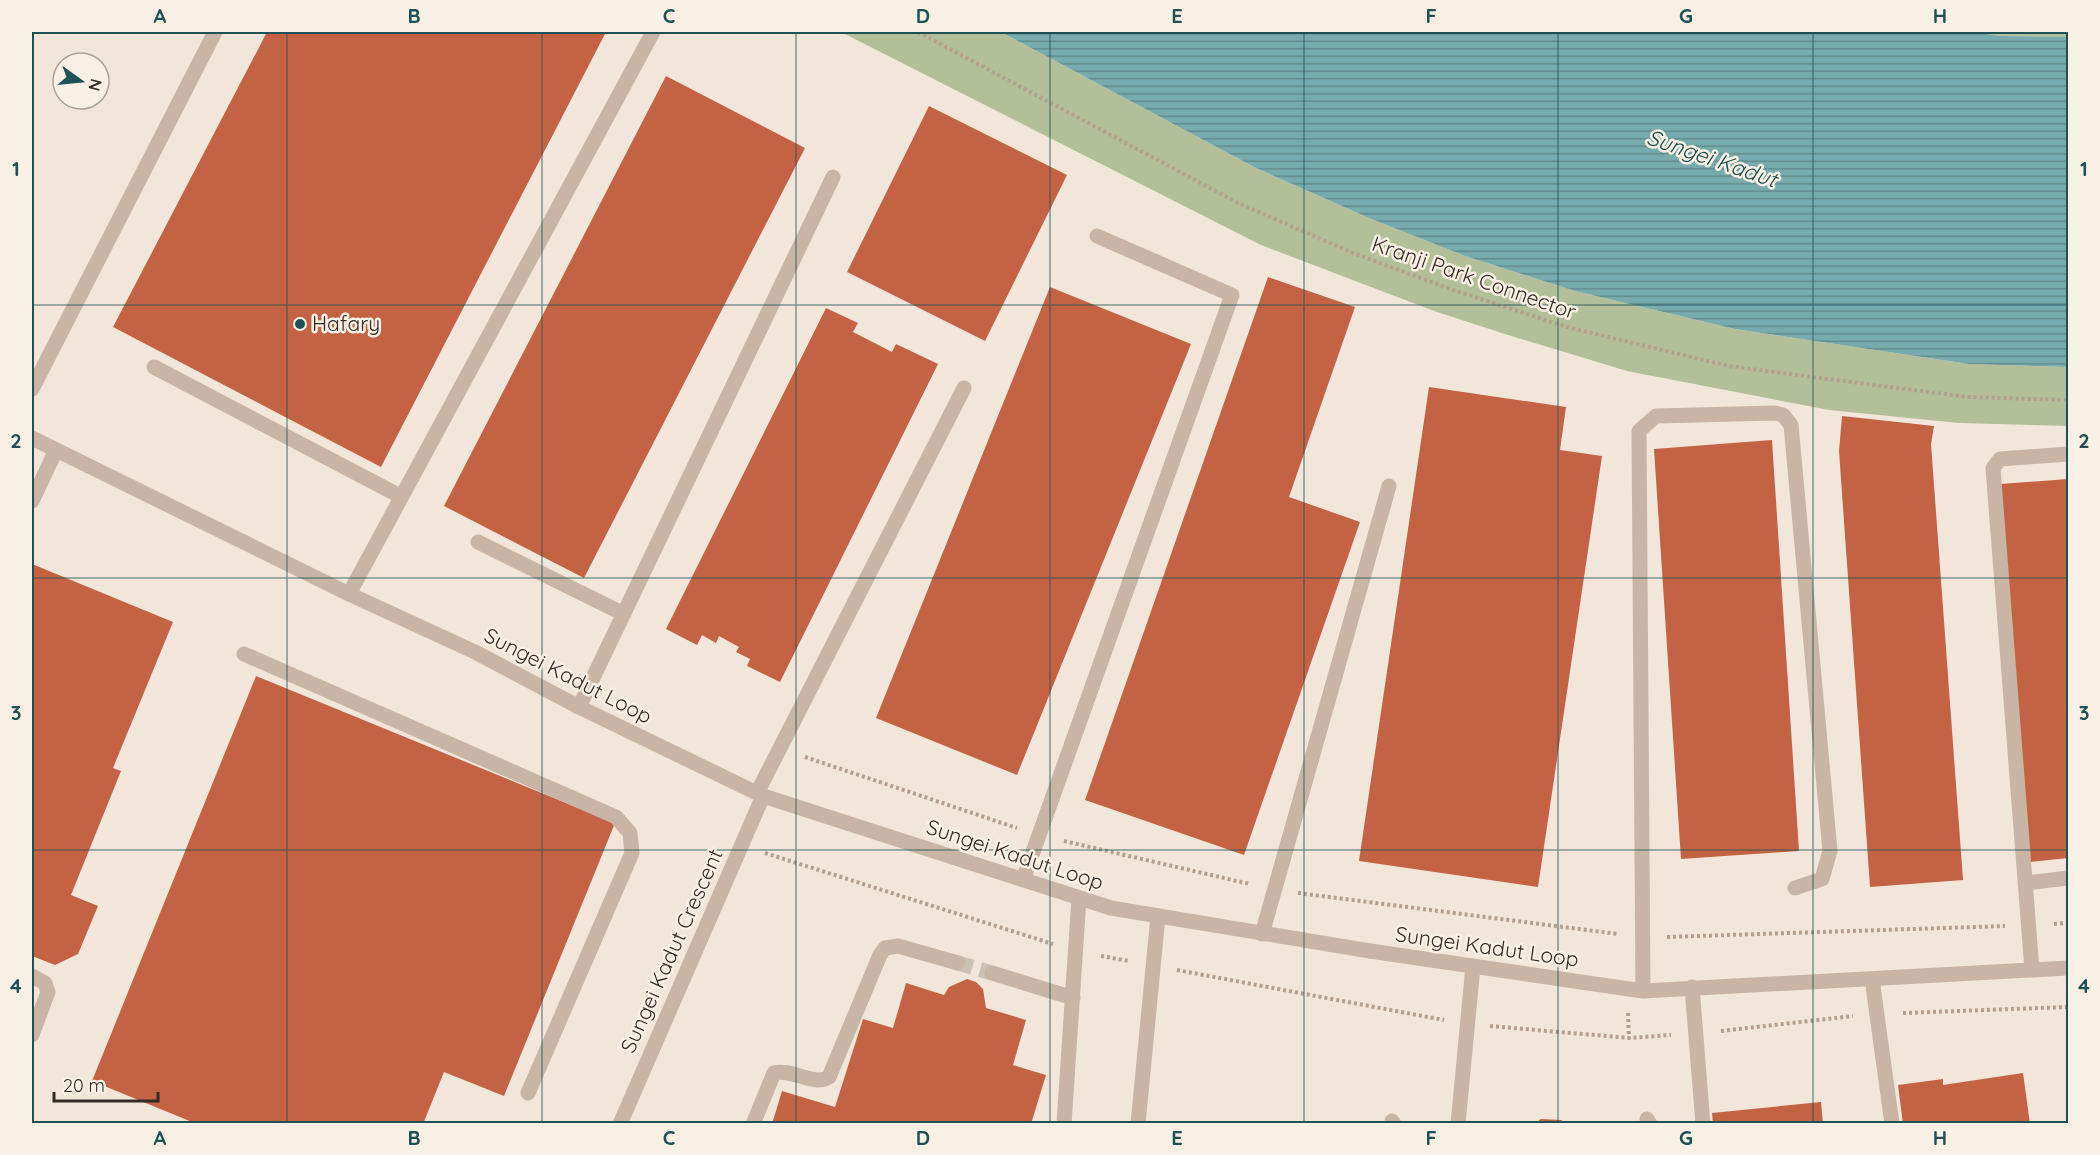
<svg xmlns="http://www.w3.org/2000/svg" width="2100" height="1155" font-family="Quicksand,sans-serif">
  <defs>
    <pattern id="water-rules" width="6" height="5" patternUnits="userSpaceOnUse" patternTransform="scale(1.5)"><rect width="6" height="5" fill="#78abad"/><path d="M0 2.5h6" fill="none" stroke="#638b8d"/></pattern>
  </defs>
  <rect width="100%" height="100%" fill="#f1e6d9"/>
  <!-- grass -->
  <path fill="#b2bf99" d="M 841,32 L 1001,32 L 1256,168 L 1369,218 L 1465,256 L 1575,291 L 1735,329 L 1969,364 L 2068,367 L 2068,426 L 1959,423 L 1829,410 L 1627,371 L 1508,335 L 1434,311 L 1261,245 Z
    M 1971,32 L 2068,32 L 2068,37 L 2001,36 Z"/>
  <!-- water -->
  <path fill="url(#water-rules)" d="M 1001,32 L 1971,32 L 2001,36 L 2068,37 L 2068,367 L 1969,364 L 1735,329 L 1575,291 L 1465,256 L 1369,218 L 1256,168 Z"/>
  <!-- building -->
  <path fill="#c46343" d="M 267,32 L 606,32 L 381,467 L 113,327 Z
    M 666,76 L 805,148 L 584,578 L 444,506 Z
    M 929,106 L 1067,175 L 985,341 L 847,272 Z
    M 1268,277 L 1355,307 L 1289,497 L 1360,522 L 1244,855 L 1085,800 Z
    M 1050,287 L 1191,344 L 1017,775 L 876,718 Z
    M 826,308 L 858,323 L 853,332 L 892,352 L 896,344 L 938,364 L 780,682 L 747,666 L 750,659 L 736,652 L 739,647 L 719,636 L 716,643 L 702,635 L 697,645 L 666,629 Z
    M 1429,387 L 1566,407 L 1560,450 L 1602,456 L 1538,887 L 1359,861 Z
    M 1842,416 L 1934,426 L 1931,444 L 1963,880 L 1870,887 L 1839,451 Z
    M 1772,440 L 1799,851 L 1681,859 L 1654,449 Z
    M 2068,479 L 2068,858 L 2030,862 L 2000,484 Z
    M 32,564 L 173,622 L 113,768 L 121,771 L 71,895 L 98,906 L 78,954 L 55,965 L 32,956 Z
    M 256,676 L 615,823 L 504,1096 L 444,1072 L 423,1124 L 197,1124 L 92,1081 Z
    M 967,979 L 976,982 L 983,989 L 986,1008 L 1026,1020 L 1013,1065 L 1046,1075 L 1031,1124 L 772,1124 L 782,1091 L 835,1107 L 863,1019 L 893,1028 L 906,983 L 944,995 L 949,987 Z
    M 2023,1073 L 2030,1124 L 1903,1124 L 1898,1085 L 1943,1079 L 1943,1085 Z
    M 1821,1102 L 1823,1124 L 1713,1124 L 1712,1113 Z
    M 1541,1119 L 1561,1120 L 1568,1124 L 1534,1124 Z"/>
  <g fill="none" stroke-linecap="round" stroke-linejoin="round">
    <!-- minor-tunnel -->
    <path stroke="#cbc1b5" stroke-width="15" stroke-dasharray="15 8" stroke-linecap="butt" d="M 958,963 L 992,973"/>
    <!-- path -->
    <path stroke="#b49f8f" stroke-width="4" stroke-dasharray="3 3" stroke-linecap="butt" d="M 918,32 L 1238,203 L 1353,253 L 1453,290 L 1567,327 L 1728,366 L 1967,397 L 2068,400
      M 805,757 L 1017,828
      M 1064,841 L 1250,884
      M 765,853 L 1053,944
      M 1298,893 L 1618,934
      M 2054,924 L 2068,923
      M 1667,937 L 2005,926
      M 1101,956 L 1129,961
      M 1177,970 L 1444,1020
      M 1628,1013 L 1629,1038
      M 1903,1013 L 2068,1007
      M 1490,1026 L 1629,1038 L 1671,1035
      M 1721,1031 L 1853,1016"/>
    <!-- minor -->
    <path stroke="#c8b5a5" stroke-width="15" d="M 154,367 L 400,496
      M 32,389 L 215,32
      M 32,438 L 349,594 L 475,652 L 579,707 L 763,796 L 1111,908 L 1370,951 L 1643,991 L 2068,968
      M 32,501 L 56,450
      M 478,542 L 624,614
      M 349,594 L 653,32
      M 244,654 L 616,817 L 630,833 L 632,853 L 528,1093
      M 579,707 L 833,177
      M 757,793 L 964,388
      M 1023,880 L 1232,295 L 1097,236
      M 2025,883 L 2068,878
      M 1262,934 L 1389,486
      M 2032,970 L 1993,468 L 2000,459 L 2068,454
      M 992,973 L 1073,998
      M 32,976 L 45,983 L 48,992 L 32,1035
      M 1872,979 L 1892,1124
      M 1692,987 L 1703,1124
      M 1643,991 L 1639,431 L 1656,416 L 1775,413 L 1783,415 L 1791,425 L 1830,851 L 1822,879 L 1795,888
      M 1647,1119 L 1650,1124
      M 1392,1121 L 1394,1124
      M 620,1124 L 763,796
      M 753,1124 L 774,1073 C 792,1068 814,1087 829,1077 L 880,955 L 885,948 L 898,946 L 958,963
      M 1064,1124 L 1079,898
      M 1138,1124 L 1158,916
      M 1458,1124 L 1473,966"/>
  </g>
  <!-- grid -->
  <path fill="none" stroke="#1d5155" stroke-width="1.5" stroke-opacity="0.55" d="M 287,32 L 287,1124M 542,32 L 542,1124M 796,32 L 796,1124M 1050,32 L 1050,1124M 1304,32 L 1304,1124M 1558,32 L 1558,1124M 1813,32 L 1813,1124M 32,305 L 2068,305M 32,578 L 2068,578M 32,850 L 2068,850"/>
  <!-- markers -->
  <circle fill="#1d5155" stroke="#f9f0e5" stroke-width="2" cx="300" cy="324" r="6"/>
  <g text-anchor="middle" stroke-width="5" stroke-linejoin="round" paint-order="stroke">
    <!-- street labels -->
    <g font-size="21" fill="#342b26" stroke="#f9f0e5">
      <text transform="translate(1474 278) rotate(19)" y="7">Kranji Park Connector</text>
      <text transform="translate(568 676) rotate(27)" y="7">Sungei Kadut Loop</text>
      <text transform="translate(1015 855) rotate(18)" y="7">Sungei Kadut Loop</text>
      <text transform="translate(1487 947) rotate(8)" y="7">Sungei Kadut Loop</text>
      <text transform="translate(672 951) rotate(-66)" y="7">Sungei Kadut Crescent</text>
    </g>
    <!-- poi labels -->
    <g font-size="21" fill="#342b26" stroke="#f9f0e5" text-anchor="start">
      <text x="312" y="331">Hafary</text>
    </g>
    <!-- water labels -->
    <g font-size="22" font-style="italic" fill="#1d5155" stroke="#f9f0e5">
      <text transform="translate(1712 158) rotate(19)" y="8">Sungei Kadut</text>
    </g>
  </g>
  <!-- border -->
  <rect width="2100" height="1155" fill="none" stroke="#f9f0e5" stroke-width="66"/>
  <!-- north arrow -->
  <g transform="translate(81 81) rotate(105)"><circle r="28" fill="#f9f0e5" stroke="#aaa199" stroke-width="1.5"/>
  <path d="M0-4.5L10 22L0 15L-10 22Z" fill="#1d5155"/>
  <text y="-9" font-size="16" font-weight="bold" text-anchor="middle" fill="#342b26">N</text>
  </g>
  <!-- scale -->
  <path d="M54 1092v9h104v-9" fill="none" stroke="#342b26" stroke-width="3"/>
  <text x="63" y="1092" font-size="18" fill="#342b26" stroke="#f9f0e5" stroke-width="4.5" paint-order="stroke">20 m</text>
  <rect x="33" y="33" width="2034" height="1089" fill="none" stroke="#1d5155" stroke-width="2"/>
  <g font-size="20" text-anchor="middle" font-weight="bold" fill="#1d5155">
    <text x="160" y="23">A</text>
    <text x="414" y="23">B</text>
    <text x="669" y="23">C</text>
    <text x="923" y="23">D</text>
    <text x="1177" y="23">E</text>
    <text x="1431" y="23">F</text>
    <text x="1686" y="23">G</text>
    <text x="1940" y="23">H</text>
    <text x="16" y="176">1</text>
    <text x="2084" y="176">1</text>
    <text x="16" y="448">2</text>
    <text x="2084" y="448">2</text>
    <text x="16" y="720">3</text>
    <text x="2084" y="720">3</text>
    <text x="16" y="993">4</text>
    <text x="2084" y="993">4</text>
    <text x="160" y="1145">A</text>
    <text x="414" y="1145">B</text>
    <text x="669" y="1145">C</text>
    <text x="923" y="1145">D</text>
    <text x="1177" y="1145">E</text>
    <text x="1431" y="1145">F</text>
    <text x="1686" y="1145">G</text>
    <text x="1940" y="1145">H</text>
  </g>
</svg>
